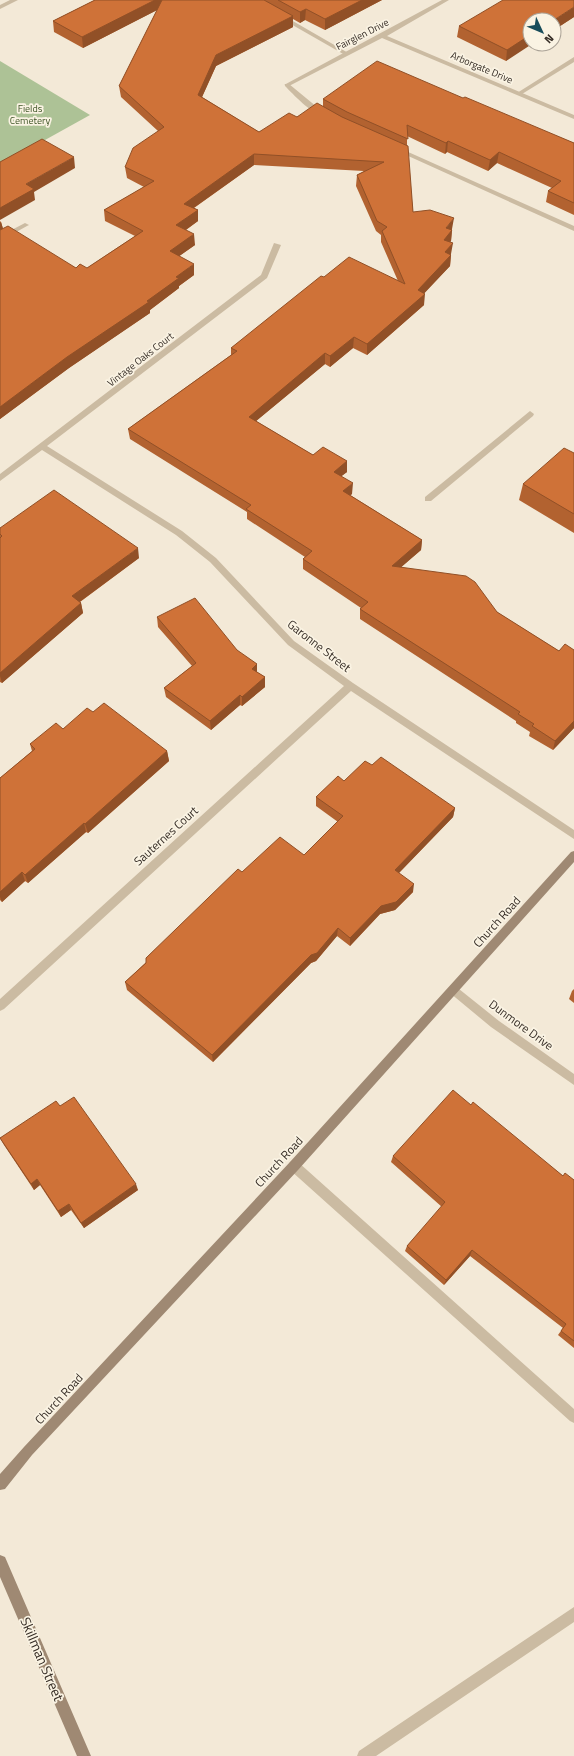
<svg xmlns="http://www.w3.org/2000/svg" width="574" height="1756" font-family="'Titillium Web',sans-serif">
  <rect width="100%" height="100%" fill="#f3e9d7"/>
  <!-- green -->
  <path fill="#adc296" d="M 0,61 L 90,115 L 0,165 Z"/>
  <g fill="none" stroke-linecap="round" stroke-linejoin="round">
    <!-- lane -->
    <path fill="#cbbba2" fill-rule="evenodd" d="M 257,0 L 263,0 L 265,5 L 350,54 L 345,55 L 261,7 Z
      M 574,57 L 574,62 L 522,94 L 517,93 Z
      M 285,84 L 289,84 L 323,112 L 323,114 C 313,116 293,94 285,86 Z
      M 397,147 L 574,226 L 574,231 L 395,150 L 394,149 Z
      M 530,411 L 534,414 L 533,416 L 431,501 L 425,501 L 425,497 Z
      M 294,1161 L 298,1162 L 574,1409 L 574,1423 L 570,1421 L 290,1170 L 288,1166 L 290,1162 Z
      M 574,1607 L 574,1622 L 376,1756 L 357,1756 L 359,1751 Z"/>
    <!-- street -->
    <path fill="#cbbba2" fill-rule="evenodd" d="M 10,0 L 18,0 L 0,9 L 0,5 Z
      M 442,0 L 449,0 L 387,36 L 574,115 L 574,119 L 382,38 L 289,86 L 284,85 Z
      M 25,223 L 29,225 L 27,226 L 0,241 L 0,236 Z
      M 274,243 L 281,245 L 267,278 L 47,446 L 182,531 L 216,558 L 294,641 L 353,683 L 574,830 L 574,839 L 351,691 L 4,1009 L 0,1011 L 0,999 L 344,686 L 288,645 L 210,562 L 176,535 L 42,450 L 0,481 L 0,474 L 261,275 Z
      M 454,985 L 499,1021 L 574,1074 L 574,1085 L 491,1027 L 450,993 L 449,990 L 450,987 Z"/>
    <!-- secondary -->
    <path fill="#9f8973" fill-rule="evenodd" d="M 574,851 L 574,862 L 298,1170 L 32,1455 L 5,1489 L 0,1490 L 0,1474 L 24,1447 L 290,1162 L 571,852 Z
      M 0,1555 L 5,1557 L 91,1756 L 77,1756 L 0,1577 Z"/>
  </g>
  <!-- wall -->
  <path fill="#b26230" d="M 95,0 L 382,0 L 325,30 L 305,20 L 300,23 L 293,19 L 293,27 L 216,66 L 202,97 L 259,132 L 323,106 L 323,99 L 463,98 L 574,143 L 574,215 L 546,202 L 548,191 L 552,188 L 497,163 L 488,171 L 447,152 L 445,154 L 407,136 L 407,146 L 413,212 L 452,229 L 452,230 L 451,241 L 450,242 L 451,254 L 450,266 L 424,293 L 424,305 L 367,355 L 353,348 L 330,367 L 325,364 L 256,421 L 313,455 L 347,461 L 347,472 L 341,476 L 352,494 L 350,495 L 422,540 L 421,550 L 401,567 L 497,612 L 559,651 L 574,650 L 574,728 L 553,750 L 529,736 L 530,732 L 516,723 L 516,721 L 360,619 L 360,609 L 361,608 L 303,569 L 303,559 L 305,557 L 247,519 L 247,512 L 130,439 L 128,429 L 231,355 L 231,348 L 324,277 L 398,281 L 381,242 L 381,235 L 376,231 L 356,186 L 357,175 L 364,171 L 254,165 L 194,208 L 198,210 L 198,221 L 186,230 L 195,245 L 179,256 L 194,275 L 179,286 L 179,288 L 150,310 L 150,313 L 69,368 L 0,419 L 0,221 L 1,222 L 3,229 L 76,268 L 87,268 L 135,236 L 105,221 L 104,210 L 144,187 L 127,178 L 125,167 L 158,131 L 121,97 L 119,86 L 157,10 L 83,48 L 54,32 L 53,21 Z
    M 574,17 L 554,30 L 554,20 L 506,61 L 457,37 L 459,26 Z
    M 574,453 L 574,533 L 519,500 L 523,484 Z
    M 0,528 L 139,558 L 80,602 L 81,603 L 83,613 L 2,683 L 0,682 Z
    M 157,617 L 237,650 L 257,672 L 265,677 L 265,687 L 242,706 L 240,705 L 211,730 L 166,697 L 164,688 L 192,666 L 158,627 Z
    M 93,712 L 167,751 L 169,761 L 88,833 L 86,832 L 28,883 L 25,881 L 2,902 L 0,900 L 0,778 L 32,751 L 30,744 L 63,729 Z
    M 372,765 L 455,808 L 453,817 L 399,873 L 413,892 L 395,910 L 380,914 L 350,946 L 337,936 L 316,961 L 311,963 L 213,1062 L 127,990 L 125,982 L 242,872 L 304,855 L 338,822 L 316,806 L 316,797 Z
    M 574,989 L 574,1003 L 569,999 L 572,991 Z
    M 471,1105 L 563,1176 L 574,1180 L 574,1348 L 558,1335 L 563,1328 L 470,1256 L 444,1285 L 405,1251 L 407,1246 L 442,1207 L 391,1162 L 393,1156 Z
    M 60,1106 L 138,1190 L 84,1228 L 71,1210 L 61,1217 L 40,1185 L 34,1190 L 4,1145 L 0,1138 Z"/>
  <!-- shaded-wall -->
  <path fill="#915027" d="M 155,0 L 165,0 L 165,6 L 83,48 L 82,37 Z
    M 362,0 L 382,0 L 325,30 L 325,19 Z
    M 574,7 L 574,17 L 554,30 L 554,20 Z
    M 306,9 L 305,20 L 300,23 L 300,12 Z
    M 293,16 L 293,27 L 216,66 L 198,106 L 198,95 L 216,55 Z
    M 530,35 L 530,44 L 532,44 L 506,61 L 507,50 Z
    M 448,141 L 447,152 L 445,154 L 446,143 Z
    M 499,152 L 497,163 L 488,171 L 490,160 Z
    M 254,154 L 254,165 L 185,214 L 184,204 Z
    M 74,157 L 75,168 L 34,192 L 35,200 L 0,220 L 0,208 L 26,184 Z
    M 198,210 L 198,221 L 177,236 L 176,225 Z
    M 454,218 L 452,229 L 444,239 L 446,228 Z
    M 1,222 L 4,232 L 0,235 L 0,223 Z
    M 452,230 L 451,241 L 443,251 L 444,240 Z
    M 194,234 L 195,245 L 171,262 L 170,251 Z
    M 453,243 L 451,254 L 445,262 L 451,255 L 450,266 L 419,299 L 425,294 L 424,305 L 367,355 L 367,344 L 418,290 L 445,252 Z
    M 194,264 L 194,275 L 179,286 L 179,288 L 150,310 L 150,313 L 69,368 L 0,419 L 0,407 L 67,357 L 147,301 L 176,277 Z
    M 354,337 L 353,348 L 330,367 L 330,356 Z
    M 325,353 L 325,364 L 249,427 L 249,417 Z
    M 347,461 L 347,472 L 334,482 L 334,472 Z
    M 353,483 L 352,494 L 343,501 L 343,491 Z
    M 422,540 L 421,550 L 391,576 L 392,566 Z
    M 138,548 L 139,558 L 74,606 L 72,596 Z
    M 81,603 L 83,613 L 2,683 L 0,676 L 0,673 Z
    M 257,664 L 257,674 L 252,669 Z
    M 265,677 L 265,687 L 242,706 L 242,697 Z
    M 240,695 L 240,705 L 211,730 L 210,721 Z
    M 574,721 L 574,728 L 553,750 L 555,741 Z
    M 167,751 L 169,761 L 88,833 L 85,824 Z
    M 455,808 L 453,817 L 394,878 L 395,870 Z
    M 84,823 L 86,832 L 28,883 L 25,875 Z
    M 22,872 L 25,881 L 2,902 L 0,897 L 0,892 Z
    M 414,884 L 413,892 L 395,910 L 380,914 L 350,946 L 350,938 L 381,906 Z
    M 338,928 L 337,936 L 316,961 L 311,963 L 213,1062 L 212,1055 L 311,955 Z
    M 37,1179 L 40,1185 L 34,1190 L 31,1184 Z
    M 136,1184 L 138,1190 L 84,1228 L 81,1223 Z
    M 69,1204 L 71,1210 L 61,1217 L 58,1211 Z
    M 472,1250 L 470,1256 L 444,1285 L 446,1280 Z"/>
  <!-- building -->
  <path fill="#cf7238" stroke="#915027" d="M 95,0 L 155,0 L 82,37 L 53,21 Z
    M 162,0 L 264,0 L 293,16 L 216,55 L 198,95 L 259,132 L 289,113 L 297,117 L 317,103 L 342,117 L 408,146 L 413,212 L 430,210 L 454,218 L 446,228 L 452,230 L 444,240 L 453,243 L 445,252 L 451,255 L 418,290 L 425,294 L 367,344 L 354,337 L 330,356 L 325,353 L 249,417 L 313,455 L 323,447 L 347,461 L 334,472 L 353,483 L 343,491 L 422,540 L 392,566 L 466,576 L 475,582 L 497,612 L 559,651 L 565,644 L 574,650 L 574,721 L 555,741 L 532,726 L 534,724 L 518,714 L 520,712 L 360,609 L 368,602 L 303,559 L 312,551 L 246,509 L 251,505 L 128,429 L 237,351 L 231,348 L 321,276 L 324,277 L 349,257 L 405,284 L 382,231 L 387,227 L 377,221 L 357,175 L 384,162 L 254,154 L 184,204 L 198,210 L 176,225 L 194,234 L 170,251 L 194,264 L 176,277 L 179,278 L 147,301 L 149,302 L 67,357 L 0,407 L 0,230 L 8,226 L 76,268 L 80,264 L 87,268 L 143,231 L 104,210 L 154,181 L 125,167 L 133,148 L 164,127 L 119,86 Z
    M 278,0 L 362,0 L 325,19 L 306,9 L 300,12 Z
    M 503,0 L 574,0 L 574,7 L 554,20 L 530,20 L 530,35 L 507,50 L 459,26 Z
    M 377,61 L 463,98 L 465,97 L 574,143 L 574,203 L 548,191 L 561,181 L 499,152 L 490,160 L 448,141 L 446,143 L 407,125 L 408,139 L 347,112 L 323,99 Z
    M 42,139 L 74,157 L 26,184 L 34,189 L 0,208 L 0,162 Z
    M 564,448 L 574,453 L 574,514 L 523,484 Z
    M 54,490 L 138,548 L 72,596 L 81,603 L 0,673 L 0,538 L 2,536 L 0,534 L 0,528 Z
    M 195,598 L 237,650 L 257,664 L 252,669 L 265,677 L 242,697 L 240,695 L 210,721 L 164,688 L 196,663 L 157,617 Z
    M 104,703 L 167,751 L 85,824 L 84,823 L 25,875 L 22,872 L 0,892 L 0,778 L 35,749 L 30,744 L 56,723 L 63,729 L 87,708 L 93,712 Z
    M 381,757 L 455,808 L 395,870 L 414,884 L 396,902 L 381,906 L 350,938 L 338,928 L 317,953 L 311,955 L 212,1055 L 125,982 L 146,963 L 146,958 L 238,869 L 242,872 L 280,837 L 304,855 L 343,816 L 316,797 L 338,776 L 344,781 L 365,761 L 372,765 Z
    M 453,1090 L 471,1105 L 473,1102 L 563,1176 L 565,1173 L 574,1180 L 574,1341 L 561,1331 L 566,1324 L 472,1250 L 446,1280 L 407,1246 L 445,1202 L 393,1156 Z
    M 74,1097 L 136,1184 L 81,1223 L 69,1204 L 58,1211 L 37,1179 L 31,1184 L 0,1138 L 56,1101 L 60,1106 Z"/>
  <g text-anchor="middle" stroke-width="3.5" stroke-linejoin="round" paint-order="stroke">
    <!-- far-street labels -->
    <g font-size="10" fill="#352c25" stroke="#faf3e3">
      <text transform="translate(362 34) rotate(-27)" y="4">Fairglen Drive</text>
      <text transform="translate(482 67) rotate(23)" y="4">Arborgate Drive</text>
      <text transform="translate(140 359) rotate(-38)" y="4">Vintage Oaks Court</text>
    </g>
    <!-- far-park labels -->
    <g font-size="10" fill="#3e5527" stroke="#faf3e3">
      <text x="30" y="112">Fields<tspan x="30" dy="12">Cemetery</tspan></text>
    </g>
    <!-- street labels -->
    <g font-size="12" fill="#352c25" stroke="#faf3e3">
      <text transform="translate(319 646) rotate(38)" y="4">Garonne Street</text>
      <text transform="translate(166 836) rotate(-42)" y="4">Sauternes Court</text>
      <text transform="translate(497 922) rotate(-48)" y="4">Church Road</text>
      <text transform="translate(521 1025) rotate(36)" y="4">Dunmore Drive</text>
      <text transform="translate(279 1162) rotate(-47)" y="4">Church Road</text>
      <text transform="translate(59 1399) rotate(-47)" y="4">Church Road</text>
    </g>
    <!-- near-street labels -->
    <g font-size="14" fill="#352c25" stroke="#faf3e3">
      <text transform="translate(42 1659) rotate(67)" y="5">Skillman Street</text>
    </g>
  </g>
  <!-- north arrow -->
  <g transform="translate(542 32) rotate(134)"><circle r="19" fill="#faf3e3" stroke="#aba397"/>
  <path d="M0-3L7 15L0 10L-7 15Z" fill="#184c5a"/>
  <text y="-6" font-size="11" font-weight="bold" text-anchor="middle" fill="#352c25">N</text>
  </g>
</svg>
